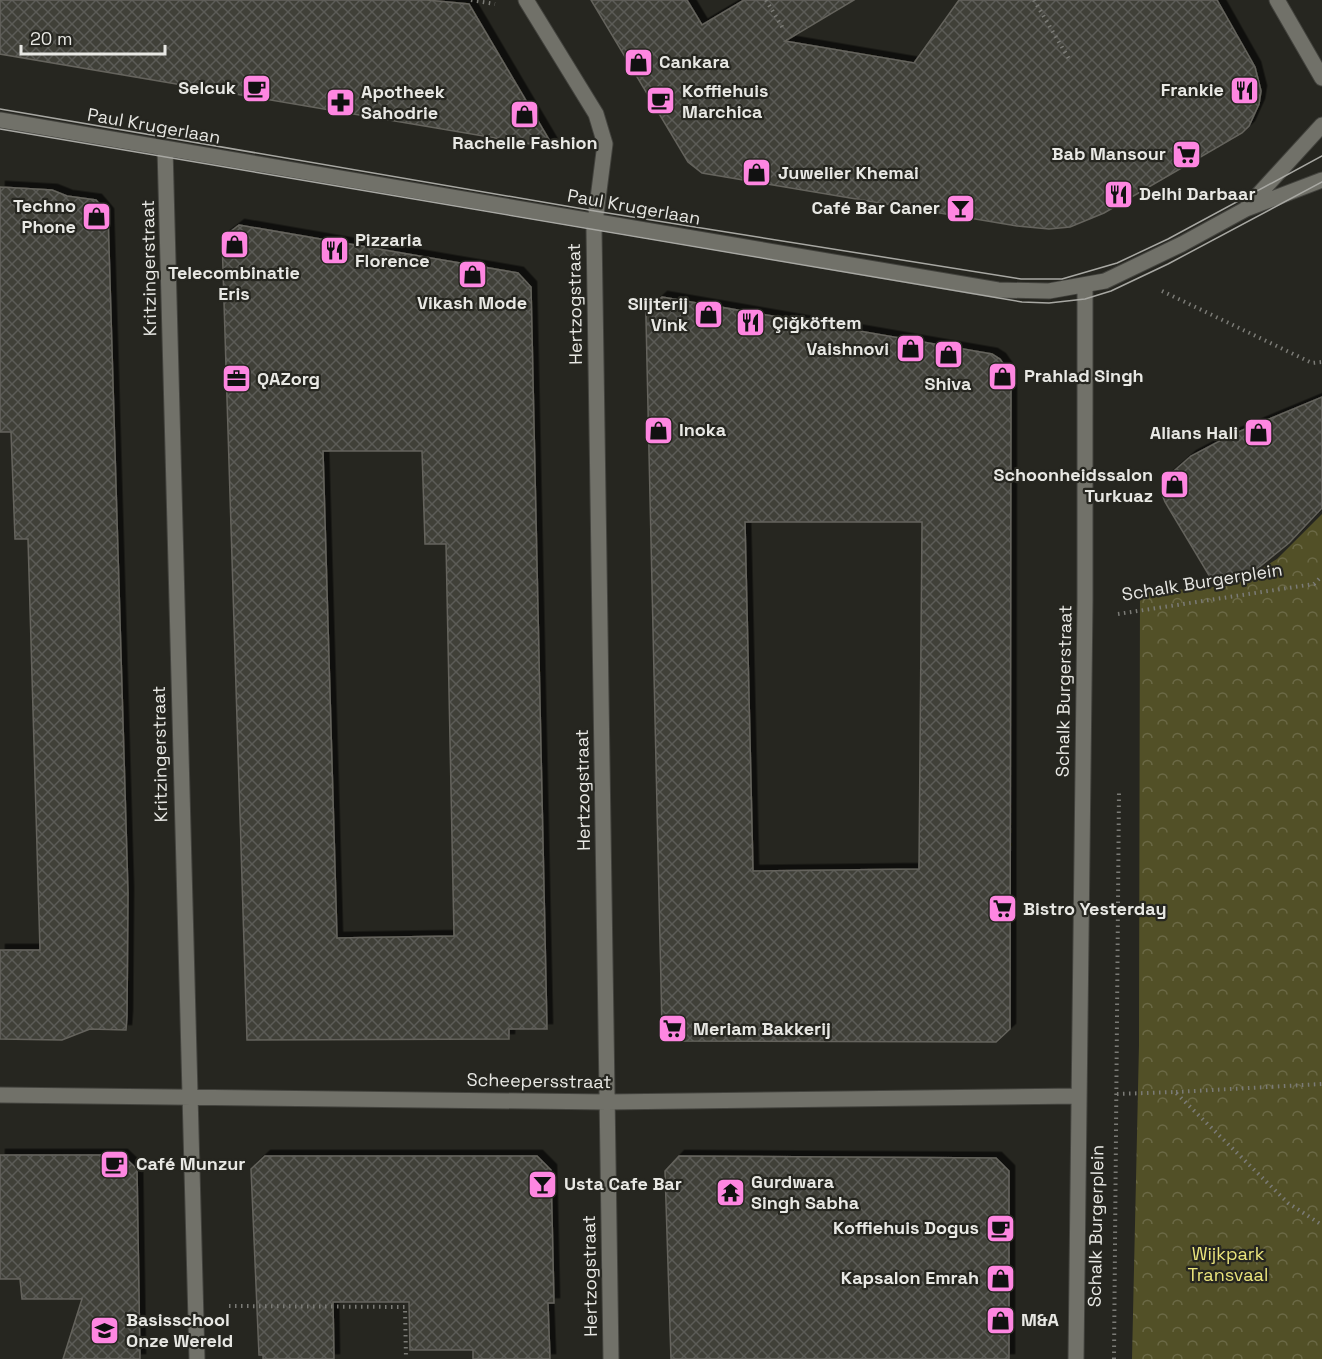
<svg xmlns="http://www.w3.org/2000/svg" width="1322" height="1359" font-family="'Space Grotesk',sans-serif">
  <defs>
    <pattern id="park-crowns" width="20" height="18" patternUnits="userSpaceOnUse" patternTransform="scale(1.5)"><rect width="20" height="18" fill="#525027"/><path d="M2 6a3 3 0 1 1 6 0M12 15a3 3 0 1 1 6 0" fill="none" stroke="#6b6946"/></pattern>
    <pattern id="building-cross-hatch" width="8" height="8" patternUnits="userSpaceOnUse" patternTransform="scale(1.5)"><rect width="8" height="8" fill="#3f3f39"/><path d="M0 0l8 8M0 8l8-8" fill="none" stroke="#5b5b56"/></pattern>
    <filter id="shadow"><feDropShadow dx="5.5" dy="-5.5" stdDeviation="0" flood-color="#0009"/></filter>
  </defs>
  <rect width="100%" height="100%" fill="#262620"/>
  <!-- park -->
  <path fill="url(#park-crowns)" d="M 1322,514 L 1322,1359 L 1132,1359 L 1139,1045 L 1140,593 L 1235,585 L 1277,559 Z"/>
  <!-- building -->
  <path fill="url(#building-cross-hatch)" stroke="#65645d" stroke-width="1.5" fill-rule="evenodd" filter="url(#shadow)" d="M 0,0 L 427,0 L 469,4 L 554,148 L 0,54 Z
    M 591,0 L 687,0 L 702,25 L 744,0 L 854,0 L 785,41 L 914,63 L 959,0 L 1217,0 L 1255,67 L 1261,91 L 1259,104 L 1249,126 L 1242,133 L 1104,213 L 1070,227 L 1049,229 L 1017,226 L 702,173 L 688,162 Z
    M 0,187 L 52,190 L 67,196 L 96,200 L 108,214 L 128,893 L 127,1016 L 126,1030 L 90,1029 L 62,1040 L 0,1039 L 0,950 L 40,950 L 28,539 L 15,539 L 11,432 L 0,432 Z
    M 239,225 L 518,273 L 531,287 L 547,1029 L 509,1029 L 509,1039 L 247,1040 L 222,238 ZM 323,451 L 422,451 L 425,544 L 446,544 L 454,936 L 337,938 Z
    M 662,297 L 992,354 L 1000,359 L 1011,375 L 1010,1029 L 996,1042 L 675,1041 L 662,1029 L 646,319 L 646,311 ZM 745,522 L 922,522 L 919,869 L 753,871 Z
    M 1322,397 L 1322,508 L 1289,543 L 1258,568 L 1234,581 L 1218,581 L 1210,577 L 1165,502 L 1162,494 L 1166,478 L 1191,456 L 1231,435 Z
    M 0,1155 L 122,1155 L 137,1169 L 140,1359 L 63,1359 L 82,1299 L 22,1299 L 20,1279 L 0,1279 Z
    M 265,1156 L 537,1156 L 551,1170 L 554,1303 L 548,1303 L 550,1359 L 473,1359 L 473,1350 L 410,1350 L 409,1302 L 333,1302 L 334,1359 L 263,1359 L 263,1355 L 259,1355 L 251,1169 Z
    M 679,1156 L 996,1158 L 1009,1171 L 1009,1359 L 671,1359 L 665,1171 Z"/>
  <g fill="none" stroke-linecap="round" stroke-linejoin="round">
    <defs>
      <path id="street" d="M 526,0 L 596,114 L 605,144 L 594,230 L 611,1359
        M 1277,0 L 1322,78
        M 0,120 L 998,290 L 1049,291 L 1105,281 L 1182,244 L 1246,209 L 1322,180
        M 165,148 L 197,1359
        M 1247,207 L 1322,125
        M 0,1095 L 607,1102 L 1078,1096
        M 1076,1359 L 1085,601 L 1085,287"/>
    </defs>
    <!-- street casing -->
    <use href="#street" stroke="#43433e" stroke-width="17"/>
    <!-- path -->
    <path stroke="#7b7b76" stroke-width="4" stroke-dasharray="1.5 4.5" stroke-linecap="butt" d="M 471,0 L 495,4
      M 766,0 L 784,30
      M 1034,0 L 1069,59
      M 1162,291 L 1312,363 L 1322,362
      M 1118,614 L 1314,584 L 1322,576
      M 1176,1092 L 1322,1084
      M 1117,1094 L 1175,1092 L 1288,1203 L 1322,1225
      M 229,1306 L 405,1307 L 406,1359
      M 1114,1359 L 1119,790"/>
    <!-- street -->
    <use href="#street" stroke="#717169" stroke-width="15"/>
    <!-- tram -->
    <path stroke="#a8a8a3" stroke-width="1.5" d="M 0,109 L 595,211 L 1021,279 L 1062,279 L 1117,263 L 1168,239 L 1322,156
      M 0,129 L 1022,302 L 1049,303 L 1085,299 L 1111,291 L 1168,264 L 1322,182"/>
  </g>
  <!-- icons -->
  <defs>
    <symbol id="shop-square" viewBox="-11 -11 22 22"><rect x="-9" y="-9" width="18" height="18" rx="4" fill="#fe86e1" stroke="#262620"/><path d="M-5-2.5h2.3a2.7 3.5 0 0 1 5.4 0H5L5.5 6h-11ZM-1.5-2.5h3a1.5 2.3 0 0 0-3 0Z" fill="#111"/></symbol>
    <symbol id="cafe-square" viewBox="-11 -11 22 22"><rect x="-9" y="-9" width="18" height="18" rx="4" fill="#fe86e1" stroke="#262620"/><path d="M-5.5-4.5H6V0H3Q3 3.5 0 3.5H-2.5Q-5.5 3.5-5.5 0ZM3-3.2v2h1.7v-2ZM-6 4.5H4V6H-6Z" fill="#111"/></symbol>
    <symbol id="restaurant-square" viewBox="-11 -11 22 22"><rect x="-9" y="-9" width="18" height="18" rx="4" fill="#fe86e1" stroke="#262620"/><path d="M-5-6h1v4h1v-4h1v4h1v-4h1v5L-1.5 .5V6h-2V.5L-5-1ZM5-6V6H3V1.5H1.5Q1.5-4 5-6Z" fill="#111"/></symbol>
    <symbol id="pharmacy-square" viewBox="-11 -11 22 22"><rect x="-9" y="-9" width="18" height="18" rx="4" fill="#fe86e1" stroke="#262620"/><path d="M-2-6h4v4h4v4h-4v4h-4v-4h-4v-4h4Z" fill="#111"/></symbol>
    <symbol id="supermarket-square" viewBox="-11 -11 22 22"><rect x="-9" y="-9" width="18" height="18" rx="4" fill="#fe86e1" stroke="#262620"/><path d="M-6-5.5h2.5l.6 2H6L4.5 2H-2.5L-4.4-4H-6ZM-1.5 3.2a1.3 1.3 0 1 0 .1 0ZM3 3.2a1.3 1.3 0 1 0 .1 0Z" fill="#111"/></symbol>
    <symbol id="bar-square" viewBox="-11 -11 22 22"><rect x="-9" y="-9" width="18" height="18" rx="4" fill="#fe86e1" stroke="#262620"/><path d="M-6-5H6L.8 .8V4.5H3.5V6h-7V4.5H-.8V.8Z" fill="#111"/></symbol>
    <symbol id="office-square" viewBox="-11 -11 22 22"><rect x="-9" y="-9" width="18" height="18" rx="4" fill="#fe86e1" stroke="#262620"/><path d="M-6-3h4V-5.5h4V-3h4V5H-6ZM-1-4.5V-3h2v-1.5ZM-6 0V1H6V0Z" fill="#111"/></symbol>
    <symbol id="temple-square" viewBox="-11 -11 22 22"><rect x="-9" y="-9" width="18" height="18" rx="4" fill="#fe86e1" stroke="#262620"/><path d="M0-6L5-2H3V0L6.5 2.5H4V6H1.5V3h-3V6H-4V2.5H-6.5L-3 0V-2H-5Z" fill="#111"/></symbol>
    <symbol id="school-square" viewBox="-11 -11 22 22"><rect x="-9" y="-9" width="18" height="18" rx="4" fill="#fe86e1" stroke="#262620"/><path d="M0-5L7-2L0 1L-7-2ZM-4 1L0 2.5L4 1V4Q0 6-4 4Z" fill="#111"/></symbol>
  </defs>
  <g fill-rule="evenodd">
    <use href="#shop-square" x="622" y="46" width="33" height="33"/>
    <use href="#cafe-square" x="240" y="72" width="33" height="33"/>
    <use href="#restaurant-square" x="1228" y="74" width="33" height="33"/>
    <use href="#cafe-square" x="644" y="84" width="33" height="33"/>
    <use href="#pharmacy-square" x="324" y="86" width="33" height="33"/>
    <use href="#shop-square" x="508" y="98" width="33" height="33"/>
    <use href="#supermarket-square" x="1170" y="138" width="33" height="33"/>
    <use href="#shop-square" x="740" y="156" width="33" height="33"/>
    <use href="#restaurant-square" x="1102" y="178" width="33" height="33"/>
    <use href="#bar-square" x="944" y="192" width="33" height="33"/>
    <use href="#shop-square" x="80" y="200" width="33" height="33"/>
    <use href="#shop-square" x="218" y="228" width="33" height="33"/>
    <use href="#restaurant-square" x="318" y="234" width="33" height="33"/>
    <use href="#shop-square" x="456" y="258" width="33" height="33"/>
    <use href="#shop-square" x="692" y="298" width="33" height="33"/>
    <use href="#restaurant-square" x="734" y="306" width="33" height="33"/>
    <use href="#shop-square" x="894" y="332" width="33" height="33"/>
    <use href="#shop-square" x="932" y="338" width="33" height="33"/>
    <use href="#shop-square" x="986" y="360" width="33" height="33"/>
    <use href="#office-square" x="220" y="362" width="33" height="33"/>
    <use href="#shop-square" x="642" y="414" width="33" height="33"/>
    <use href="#shop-square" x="1242" y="416" width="33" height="33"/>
    <use href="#shop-square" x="1158" y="468" width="33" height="33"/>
    <use href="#supermarket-square" x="986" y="892" width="33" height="33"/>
    <use href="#supermarket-square" x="656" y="1012" width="33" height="33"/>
    <use href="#cafe-square" x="98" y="1148" width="33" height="33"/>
    <use href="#bar-square" x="526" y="1168" width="33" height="33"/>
    <use href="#temple-square" x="714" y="1176" width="33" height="33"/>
    <use href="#cafe-square" x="984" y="1212" width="33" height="33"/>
    <use href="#shop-square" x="984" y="1262" width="33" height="33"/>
    <use href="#shop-square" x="984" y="1304" width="33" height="33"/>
    <use href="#school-square" x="88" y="1314" width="33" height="33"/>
  </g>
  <g text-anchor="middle" stroke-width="4.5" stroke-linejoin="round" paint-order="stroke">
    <!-- poi labels -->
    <g font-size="18" font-weight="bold" fill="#e8e8e4" stroke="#262620" text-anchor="start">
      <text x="659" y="68">Cankara</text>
      <text x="236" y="94" text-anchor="end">Selcuk</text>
      <text x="1224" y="96" text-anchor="end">Frankie</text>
      <text x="682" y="97">Koffiehuis<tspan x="682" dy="21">Marchica</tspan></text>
      <text x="361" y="98">Apotheek<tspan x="361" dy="21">Sahodrie</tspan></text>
      <text x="525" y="149" text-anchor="middle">Rachelle Fashion</text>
      <text x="1166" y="160" text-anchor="end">Bab Mansour</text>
      <text x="778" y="179">Juwelier Khemai</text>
      <text x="1139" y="200">Delhi Darbaar</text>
      <text x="76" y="212" text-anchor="end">Techno<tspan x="76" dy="21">Phone</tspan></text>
      <text x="940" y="214" text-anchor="end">Café Bar Caner</text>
      <text x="355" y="246">Pizzaria<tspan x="355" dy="21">Florence</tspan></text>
      <text x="234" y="279" text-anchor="middle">Telecombinatie<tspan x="234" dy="21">Eris</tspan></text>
      <text x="472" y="309" text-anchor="middle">Vikash Mode</text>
      <text x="688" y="310" text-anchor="end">Slijterij<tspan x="688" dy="21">Vink</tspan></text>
      <text x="772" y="329">Çiğköftem</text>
      <text x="889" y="355" text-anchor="end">Vaishnovi</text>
      <text x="1024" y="382">Prahlad Singh</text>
      <text x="257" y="385">QAZorg</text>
      <text x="948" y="390" text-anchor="middle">Shiva</text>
      <text x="679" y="436">Inoka</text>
      <text x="1238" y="439" text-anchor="end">Alians Hali</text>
      <text x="1153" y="481" text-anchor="end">Schoonheidssalon<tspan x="1153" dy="21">Turkuaz</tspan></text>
      <text x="1023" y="915">Bistro Yesterday</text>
      <text x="693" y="1035">Meriam Bakkerij</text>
      <text x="136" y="1170">Café Munzur</text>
      <text x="751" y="1188">Gurdwara<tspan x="751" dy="21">Singh Sabha</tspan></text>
      <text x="564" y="1190">Usta Cafe Bar</text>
      <text x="979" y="1234" text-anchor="end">Koffiehuis Dogus</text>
      <text x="979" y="1284" text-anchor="end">Kapsalon Emrah</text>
      <text x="126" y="1326">Basisschool<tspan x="126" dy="21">Onze Wereld</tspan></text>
      <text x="1021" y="1326">M&amp;A</text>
    </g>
    <!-- street labels -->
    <g font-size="18" fill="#e8e8e4" stroke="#262620">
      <text transform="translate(154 126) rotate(10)" y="6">Paul Krugerlaan</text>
      <text transform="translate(634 207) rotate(10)" y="6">Paul Krugerlaan</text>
      <text transform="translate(149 268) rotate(-91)" y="6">Kritzingerstraat</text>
      <text transform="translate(575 304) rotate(-91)" y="6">Hertzogstraat</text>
      <text transform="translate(1202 582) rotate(-9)" y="6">Schalk Burgerplein</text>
      <text transform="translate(1064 691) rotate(-89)" y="6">Schalk Burgerstraat</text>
      <text transform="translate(160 754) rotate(-91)" y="6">Kritzingerstraat</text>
      <text transform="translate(583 790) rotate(-91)" y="6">Hertzogstraat</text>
      <text transform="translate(539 1081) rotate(1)" y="6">Scheepersstraat</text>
      <text transform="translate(1096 1226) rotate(-89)" y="6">Schalk Burgerplein</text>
      <text transform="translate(590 1276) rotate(-91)" y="6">Hertzogstraat</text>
    </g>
    <!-- park labels -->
    <g font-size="18" fill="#ebe57c" stroke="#262620">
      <text x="1228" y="1260">Wijkpark<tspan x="1228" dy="21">Transvaal</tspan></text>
    </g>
  </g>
  <!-- scale -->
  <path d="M21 45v9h144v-9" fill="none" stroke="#e8e8e4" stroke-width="3"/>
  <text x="30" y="45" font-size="18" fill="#e8e8e4" stroke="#262620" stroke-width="4.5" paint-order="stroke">20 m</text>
</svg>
